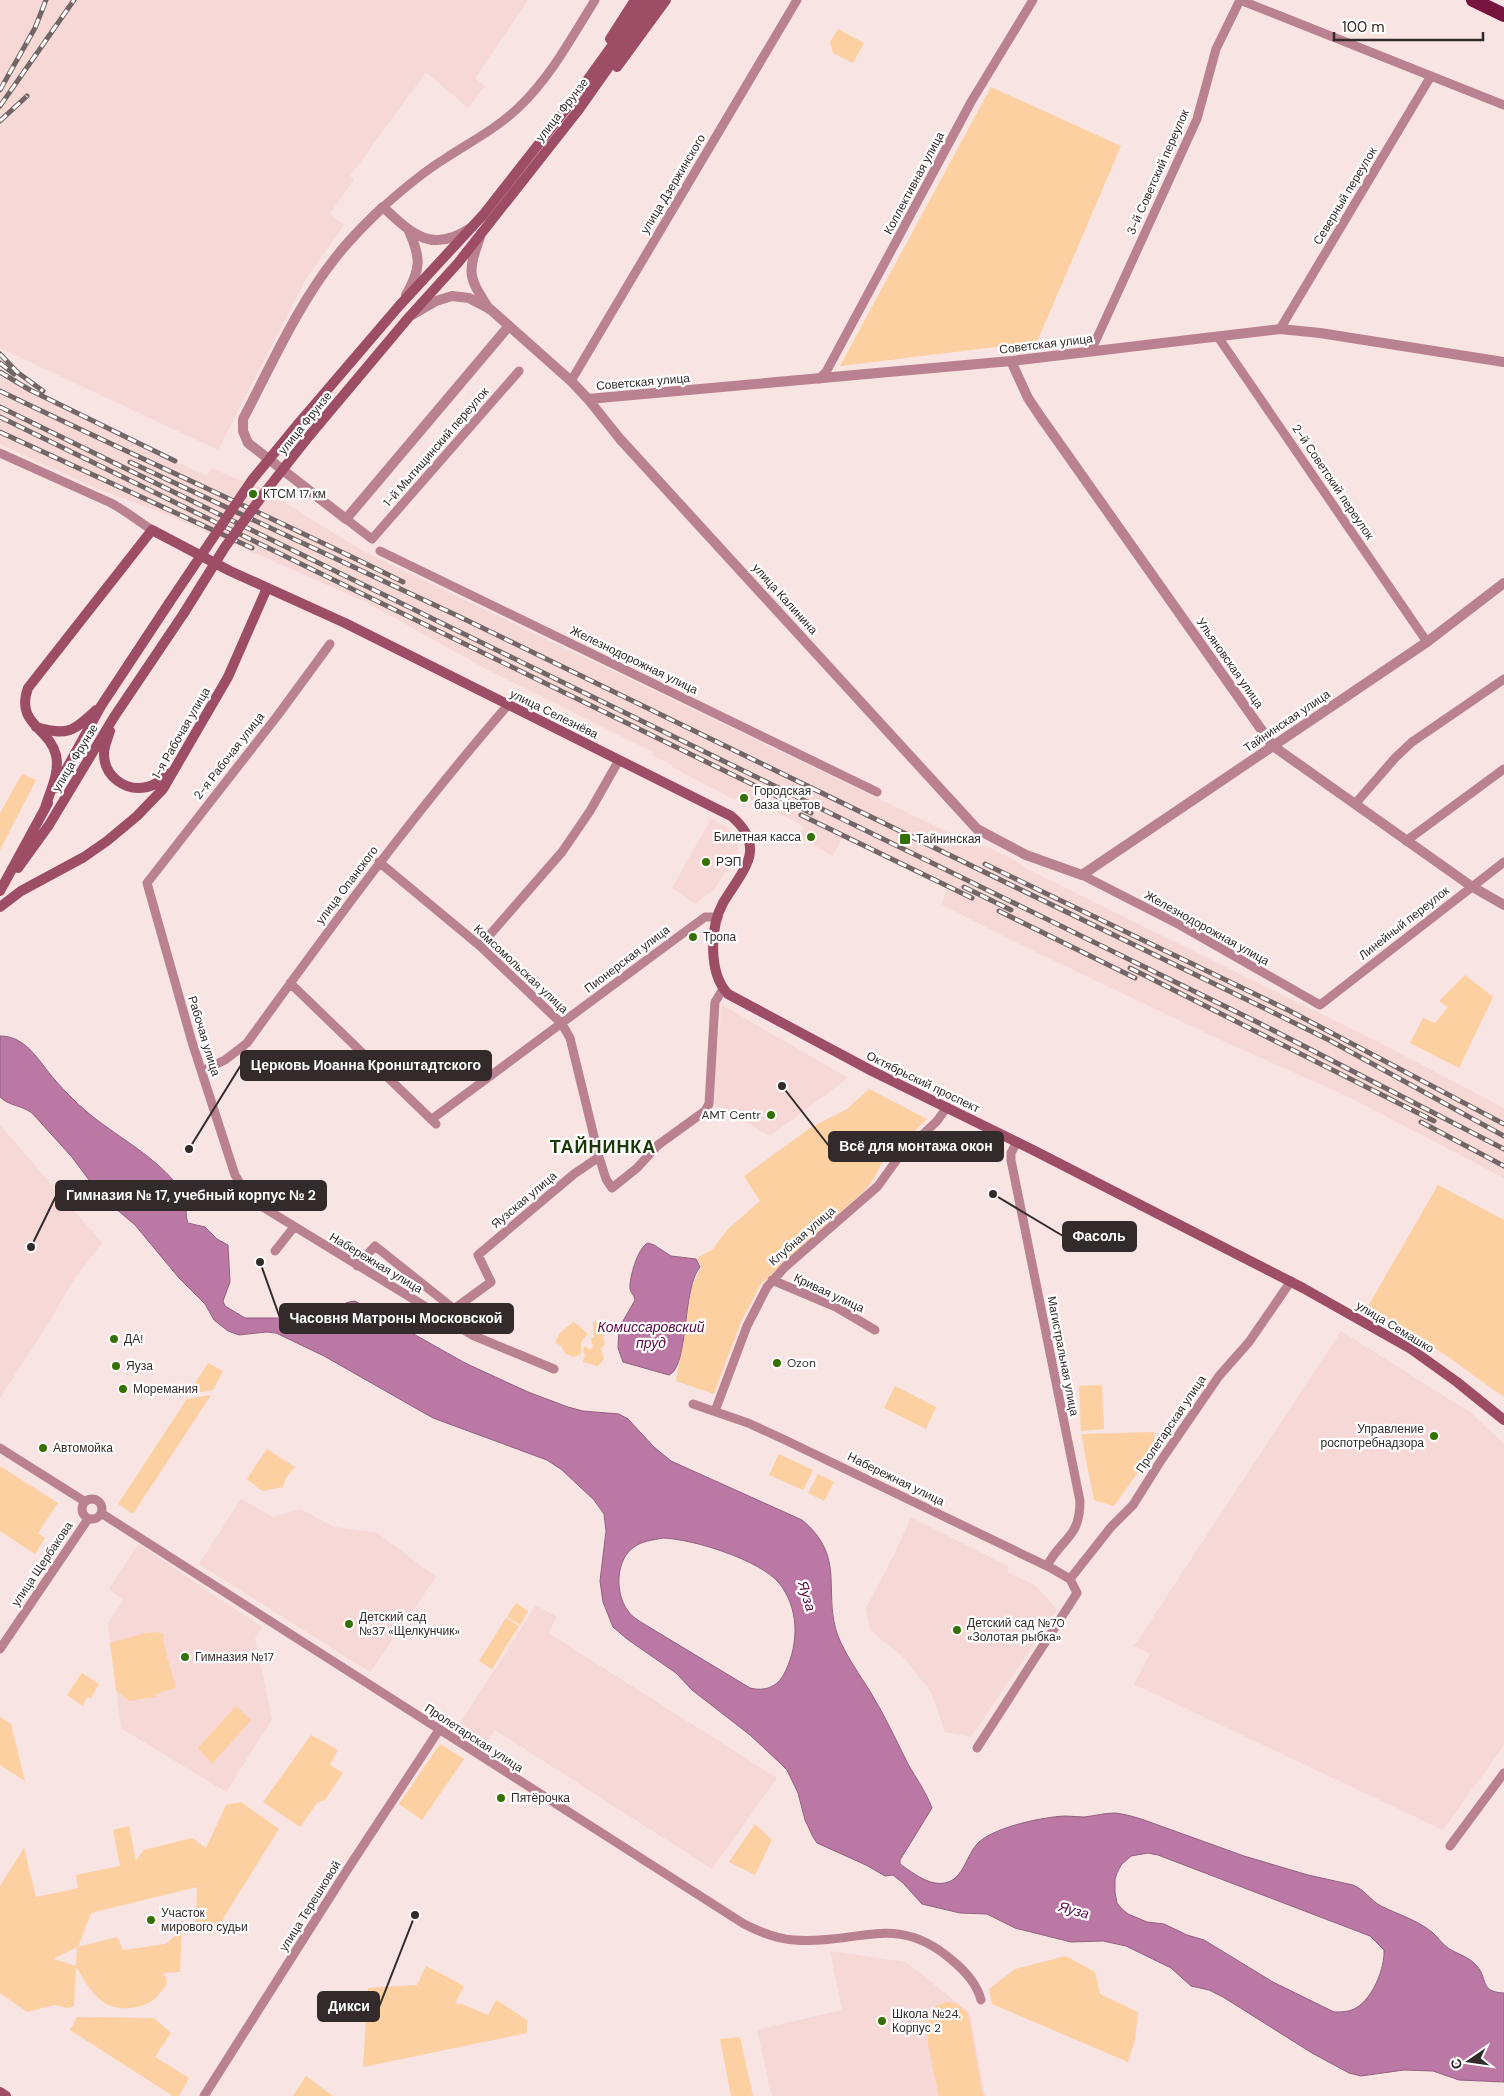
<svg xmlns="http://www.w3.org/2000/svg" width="1504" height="2096" font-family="'DM Sans',sans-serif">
  <rect width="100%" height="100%" fill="#f8e4e2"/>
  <!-- built -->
  <path fill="#f6d8d6" d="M 0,0 L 528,0 L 475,78 L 485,86 L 468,108 L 426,72 L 350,176 L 354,180 L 330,214 L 344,225 L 307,277 L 218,450 L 0,348 Z
    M 0,377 L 206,476 L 212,468 L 239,480 L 249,481 L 363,551 L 935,826 L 980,848 L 983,845 L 1014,860 L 1029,870 L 1378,1042 L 1504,1108 L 1504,1178 L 1351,1098 L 1212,1036 L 1011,940 L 941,904 L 948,888 L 845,839 L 842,839 L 833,856 L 799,837 L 804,826 L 743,796 L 742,797 L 738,796 L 735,800 L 672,767 L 672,765 L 652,755 L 653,752 L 486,669 L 366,602 L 168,515 L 93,487 L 0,444 Z
    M 711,819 L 727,827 L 734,836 L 738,846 L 737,854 L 714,890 L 695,904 L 672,888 Z
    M 722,1005 L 848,1078 L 770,1136 L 711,1102 Z
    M 0,1125 L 102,1243 L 75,1278 L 43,1332 L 0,1398 Z
    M 1341,1331 L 1471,1413 L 1504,1444 L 1504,1745 L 1443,1830 L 1134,1684 L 1150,1654 L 1134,1646 Z
    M 241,1499 L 273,1517 L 301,1509 L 334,1527 L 376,1532 L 436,1577 L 370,1672 L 199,1564 Z
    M 911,1517 L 1009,1567 L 1007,1572 L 1036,1586 L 1057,1610 L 971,1737 L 945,1732 L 931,1692 L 904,1658 L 870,1630 L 866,1608 L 895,1553 Z
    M 140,1545 L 262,1627 L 255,1639 L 272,1719 L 226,1792 L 121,1728 L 108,1624 L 123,1600 L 109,1589 L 137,1546 Z
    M 536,1605 L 557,1617 L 548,1633 L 777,1778 L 712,1869 L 495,1730 L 484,1747 L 457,1728 Z
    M 830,1951 L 906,1962 L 970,2013 L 985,2096 L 772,2096 L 757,2030 L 842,2010 Z"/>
  <!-- green -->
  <path fill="#fcd0a1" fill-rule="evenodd" d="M 838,29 L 864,43 L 853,63 L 833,53 L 830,42 Z
    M 991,87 L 1121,146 L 1037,342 L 840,366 Z
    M 22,774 L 36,780 L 0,850 L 0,813 Z
    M 1465,975 L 1493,997 L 1459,1068 L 1410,1043 L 1423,1018 L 1435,1023 L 1448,1007 L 1439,1001 Z
    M 869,1089 L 927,1119 L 883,1161 L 873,1180 L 864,1191 L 761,1284 L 741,1322 L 714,1394 L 676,1381 L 692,1287 L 701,1267 L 697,1258 L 713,1249 L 727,1230 L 760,1201 L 744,1176 L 810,1128 L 847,1109 Z
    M 1438,1185 L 1504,1220 L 1504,1396 L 1501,1395 L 1444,1354 L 1367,1308 Z
    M 573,1322 C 580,1325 582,1330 588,1334 L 581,1342 L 581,1354 L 574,1357 L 566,1354 L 560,1345 L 555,1343 L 559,1334 Z
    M 593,1322 L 600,1322 L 606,1330 L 603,1337 L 605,1344 L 601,1348 L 604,1359 L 598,1366 L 583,1362 L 585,1355 L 583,1349 L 585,1346 L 590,1350 L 593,1347 L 591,1339 L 594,1337 Z
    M 208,1363 L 223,1371 L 213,1390 L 188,1394 Z
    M 1102,1385 L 1104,1429 L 1081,1431 L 1079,1386 Z
    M 895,1386 L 936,1407 L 926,1429 L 884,1408 Z
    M 211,1395 L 133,1514 L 118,1504 L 187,1399 Z
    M 1154,1432 L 1155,1448 L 1114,1506 L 1094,1500 L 1081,1434 Z
    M 267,1449 L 295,1467 L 286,1478 L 283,1487 L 262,1491 L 247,1479 Z
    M 779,1454 L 813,1470 L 803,1490 L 769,1475 Z
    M 0,1466 L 58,1503 L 38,1533 L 45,1538 L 35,1554 L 0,1531 Z
    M 818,1474 L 834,1482 L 824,1501 L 808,1493 Z
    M 516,1603 L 528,1611 L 520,1625 L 507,1617 Z
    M 506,1618 L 519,1626 L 492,1669 L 479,1661 Z
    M 157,1632 L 163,1634 C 164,1653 172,1670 176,1688 L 155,1694 L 156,1697 L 129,1701 L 116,1690 L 110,1643 L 145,1633 Z
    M 82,1673 L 99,1684 L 91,1698 L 87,1697 L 83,1706 L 67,1695 Z
    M 236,1706 L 251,1720 L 212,1764 L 198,1748 Z
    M 0,1717 L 11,1724 L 25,1781 L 0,1765 Z
    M 311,1735 L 338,1750 L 330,1765 L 343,1773 L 325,1800 L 317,1803 L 300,1827 L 263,1802 Z
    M 440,1744 L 464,1759 L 422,1820 L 399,1804 Z
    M 241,1802 L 279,1829 L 214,1933 L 196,1922 L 197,1887 L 91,1913 L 78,1947 L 117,1937 L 123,1950 L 166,1944 L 182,1929 L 180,1972 L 163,1973 L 167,1980 L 166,1985 C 162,1991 157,1998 150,2002 C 137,2010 114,2011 102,2001 C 90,1992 84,1979 76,1967 L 74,2006 L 68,2008 L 54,2005 L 27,2012 L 0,1993 L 0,1886 L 24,1848 L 36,1897 L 78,1888 L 76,1875 L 120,1866 L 113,1830 L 129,1826 L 136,1860 L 144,1850 L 192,1838 L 206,1848 L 226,1805 ZM 77,1947 L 76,1966 L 54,1959 L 55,1958 Z
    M 755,1824 L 772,1840 L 755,1875 L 729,1862 Z
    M 1066,1956 L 1095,1972 L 1100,1994 L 1138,2012 L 1135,2040 L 1128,2062 L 992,2004 L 989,1989 L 1015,1969 Z
    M 426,1966 L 464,1986 L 455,2004 L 462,2004 L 488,2015 L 496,2000 L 527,2020 L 527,2033 L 363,2067 L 368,1988 L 417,1985 Z
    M 950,2002 L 957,2004 L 968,2013 L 983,2096 L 939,2096 C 936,2079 923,2033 927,2019 C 930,2008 939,2003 950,2002 Z
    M 77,2017 L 154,2018 L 171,2033 L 155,2057 L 189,2078 L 179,2096 L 173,2096 L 70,2030 Z
    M 740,2037 L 753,2096 L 731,2096 L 720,2039 Z
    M 306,2076 L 333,2096 L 293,2096 Z"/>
  <!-- water -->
  <path fill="#bb78a5" stroke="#926180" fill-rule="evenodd" d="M 0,1036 C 27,1036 39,1062 55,1080 C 60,1086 67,1093 73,1099 C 106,1133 153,1151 181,1190 C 191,1203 183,1210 188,1223 L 205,1227 L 217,1239 L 228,1245 L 230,1282 L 223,1301 L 225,1306 L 245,1318 L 278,1318 L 315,1324 C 330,1318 337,1302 355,1301 L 465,1363 L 528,1392 L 568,1407 L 583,1411 L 619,1414 L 628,1419 L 654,1447 L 671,1461 L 802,1520 C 847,1557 822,1592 838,1636 C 846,1656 860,1675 871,1693 C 885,1716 896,1740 908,1764 C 916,1778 926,1792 932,1808 L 900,1860 L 900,1864 C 913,1873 929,1886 945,1883 C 964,1879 966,1855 978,1843 C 994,1827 1043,1817 1065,1816 C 1071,1816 1078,1817 1084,1817 C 1094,1816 1104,1813 1115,1813 C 1125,1814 1135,1817 1144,1820 L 1244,1856 L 1308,1875 L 1353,1885 C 1365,1890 1370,1900 1381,1906 C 1397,1914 1417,1920 1432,1932 C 1438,1937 1442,1944 1448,1948 C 1457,1954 1467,1956 1475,1964 C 1489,1977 1478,1992 1504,1993 L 1504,2082 L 1459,2080 L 1433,2071 L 1404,2070 L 1361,2076 L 1349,2073 L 1312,2053 L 1223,1997 L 1209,1990 L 1191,1986 L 1171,1968 L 1126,1946 L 1103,1941 L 1071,1942 L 1015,1928 L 987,1914 L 960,1913 L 922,1904 L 903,1883 L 893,1875 L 885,1876 L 866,1865 L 817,1843 L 813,1837 L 805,1820 L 798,1793 L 787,1770 L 780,1763 L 750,1735 L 692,1690 L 676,1673 L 627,1639 L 613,1627 L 603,1602 L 600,1581 L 606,1531 L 604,1514 L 594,1500 L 562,1470 L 547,1460 L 433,1418 L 324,1356 L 276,1333 L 266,1332 L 239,1335 L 228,1331 L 214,1320 L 205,1304 L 179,1278 L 135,1225 L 102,1197 L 71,1156 L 32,1113 C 21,1105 9,1106 0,1097 ZM 663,1538 C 693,1539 760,1560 779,1583 C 799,1608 799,1642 786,1670 C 779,1686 767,1692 750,1688 L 649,1627 C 641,1622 633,1618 628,1611 C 615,1594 615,1560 634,1547 C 642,1541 653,1540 663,1538 ZM 1148,1853 L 1158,1855 L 1370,1936 L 1384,1950 C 1385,1968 1373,1998 1356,2008 C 1349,2012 1342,2012 1334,2012 L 1273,1982 L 1204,1940 L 1187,1935 L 1164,1924 L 1147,1922 L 1128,1914 L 1122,1909 L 1117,1903 L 1115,1893 L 1115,1879 L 1117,1873 L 1121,1865 L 1131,1856 Z
    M 648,1243 L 654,1245 L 671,1256 L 696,1259 L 700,1267 C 682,1288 689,1367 669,1375 L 623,1362 L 618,1348 L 619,1328 L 635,1300 C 634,1295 631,1293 630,1289 C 629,1278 638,1247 648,1243 Z"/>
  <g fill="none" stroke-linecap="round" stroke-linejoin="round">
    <!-- minor -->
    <path stroke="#ba8190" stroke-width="9" d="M 1240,0 L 1504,105
      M 383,207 C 403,189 423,172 446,158 C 470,142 496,129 518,108 C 550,78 572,37 595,0
      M 1280,329 L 1431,76
      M 1218,337 L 1427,642
      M 1091,351 L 1197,119 L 1216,49 L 1240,0
      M 819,379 L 826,372 L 971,102 L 1033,0
      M 571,381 L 797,0
      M 0,453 L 111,503 C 126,511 138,521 152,530
      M 346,519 L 372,539 L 519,371
      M 380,551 L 877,792
      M 330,644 L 278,715 L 147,883 L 192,1042 L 235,1175 L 248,1196 L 261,1206 L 472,1335 L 554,1369
      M 1355,804 L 1395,758 L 1412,742 L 1504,679
      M 1406,841 L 1504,769
      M 379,862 L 480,946 L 562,1024 L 570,1038 L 599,1157
      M 1082,875 L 1180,925 L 1320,1005 L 1504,862
      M 480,946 L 562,852 L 590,811 L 619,760
      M 290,983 L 436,1124
      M 202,1071 L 225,1060 L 247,1043 C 330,928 414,813 508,705
      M 432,1119 L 705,917 L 718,917
      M 1017,1142 L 1011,1153 L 1011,1160 L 1080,1501 C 1080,1539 1061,1538 1047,1566
      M 275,1251 L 294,1227
      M 357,1266 L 375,1246 L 454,1309 L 491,1282 L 478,1255 L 574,1174 L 599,1157 L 606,1179 L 612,1188 L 637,1168 L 658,1145 L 705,1111 L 709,1104 L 715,1002 L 723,989
      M 772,1280 L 836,1307 L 875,1330
      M 693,1404 L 748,1423 L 783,1439 L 1051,1568 L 1070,1579 L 1077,1593 L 977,1748
      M 715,1411 L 747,1326 L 767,1287 L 785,1267 L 878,1186 L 898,1158 L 937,1121 L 947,1107
      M 0,1448 L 84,1501
      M82 1509a10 10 0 1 1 20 0a10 10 0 1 1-20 0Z
      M 101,1513 L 744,1924 C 760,1932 776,1939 794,1940 C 859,1945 896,1911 953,1961 C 965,1971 977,1984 981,2000
      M 1070,1579 L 1111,1527 L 1133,1505 L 1160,1462 L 1219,1376 L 1249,1342 L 1291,1281
      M 0,1649 L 88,1519
      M 1450,1846 L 1504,1773
      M 204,2096 L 349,1867 L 439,1730"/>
    <!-- tertiary -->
    <path stroke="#ba8190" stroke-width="10" d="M 469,229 C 431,254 411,233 383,207 C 366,223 350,239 336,257 C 297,306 272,364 243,419 L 243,431 L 248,443 L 346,519 L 508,327
      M 480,237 C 467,274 468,276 489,309
      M 406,295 C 421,269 421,258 409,231
      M 412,315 L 436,301 L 452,296 L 469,298 L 490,309 L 571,381 L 588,399 L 620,439 L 977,829 L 1026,855 L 1082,875 L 1427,642 L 1504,583
      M 1011,361 L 1028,398 L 1040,416 L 1273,746 L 1471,886 L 1504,905
      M 588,399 L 1011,361 L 1280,329 L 1320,333 L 1504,362"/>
    <!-- secondary -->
    <path stroke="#9e4d66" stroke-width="10" d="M 610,39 L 635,0
      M 617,67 L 666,0
      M 298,424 L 399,306 L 483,215 L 570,104 L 645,0
      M 310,435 L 409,317 L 458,263 L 577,112 L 656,0
      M 36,727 C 67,736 73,732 96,710
      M 110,731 C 108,738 104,746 104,754 C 104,776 125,792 147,787 C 156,785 163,779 170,773
      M 56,788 L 101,706 L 169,603
      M 45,808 C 50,791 60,773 56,755 C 49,727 15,724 28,688 L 152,530 L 230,571 L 345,623 L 731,816 C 742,825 751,836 750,852 C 749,867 731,889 723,903 C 710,927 708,973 728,994 L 872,1071 L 1033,1150 L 1303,1288 L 1411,1349 L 1457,1382 L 1504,1420
      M 18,868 L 49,825 L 114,717 L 184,613
      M 0,891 L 48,803
      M 0,907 L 21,891 L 84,857 L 107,841 L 137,816 L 163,789 L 228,677 L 267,588
      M 0,2092 L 6,2096"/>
    <!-- trunk -->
    <path stroke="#77143e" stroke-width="14" d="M 1473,0 L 1504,15"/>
    <defs>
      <path id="rail" d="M 0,90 L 35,28 L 46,0
        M 0,106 L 74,0
        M 0,121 L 27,96
        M 0,354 L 17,372 L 43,391
        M 0,363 L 14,374
        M 0,372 L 30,390 L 175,461
        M 0,391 C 134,456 270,516 403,582
        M 0,407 L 1257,1022 L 1504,1149
        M 0,417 L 811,813
        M 0,432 L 252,548
        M 130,462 L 458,616 L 1264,1008 L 1329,1040 L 1504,1136
        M 801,815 L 972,898
        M 985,864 L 1290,1011 L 1504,1124
        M 964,887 L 1011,910
        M 999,911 L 1135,978
        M 1130,968 L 1434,1121
        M 1421,1122 L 1504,1166"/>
    </defs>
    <!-- rail casing -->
    <use href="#rail" stroke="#726666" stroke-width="5"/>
    <!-- rail -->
    <use href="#rail" stroke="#fff" stroke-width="3" stroke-dasharray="9" stroke-linecap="butt"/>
    <!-- secondary-bridge -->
    <path stroke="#9e4d66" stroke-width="10" d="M 169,603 L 252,480 L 298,424
      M 184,613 L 225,547 L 265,492 L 310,435"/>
  </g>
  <!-- markers -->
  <g fill="#357102" stroke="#fff" stroke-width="2">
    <circle cx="253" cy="494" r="5"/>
    <circle cx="744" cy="798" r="5"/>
    <circle cx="811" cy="837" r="5"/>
    <rect x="899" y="833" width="12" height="12" rx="2.5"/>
    <circle cx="706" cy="862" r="5"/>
    <circle cx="693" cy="937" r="5"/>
    <circle cx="771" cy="1115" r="5"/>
    <circle cx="114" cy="1339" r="5"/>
    <circle cx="777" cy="1363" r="5"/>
    <circle cx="116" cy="1366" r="5"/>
    <circle cx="123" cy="1389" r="5"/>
    <circle cx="1434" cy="1436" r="5"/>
    <circle cx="43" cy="1448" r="5"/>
    <circle cx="349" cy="1624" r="5"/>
    <circle cx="957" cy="1630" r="5"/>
    <circle cx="185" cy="1657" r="5"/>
    <circle cx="501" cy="1798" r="5"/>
    <circle cx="151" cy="1920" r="5"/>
    <circle cx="882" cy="2021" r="5"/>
  </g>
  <g text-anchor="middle" stroke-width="4.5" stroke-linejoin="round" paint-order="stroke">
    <!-- street labels -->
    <g font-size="12" fill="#332b2b" stroke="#fff">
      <text transform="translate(562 110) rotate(-52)" y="4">улица Фрунзе</text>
      <text transform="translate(1158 172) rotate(-66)" y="4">3-й Советский переулок</text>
      <text transform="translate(914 183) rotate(-62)" y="4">Коллективная улица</text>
      <text transform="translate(673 184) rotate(-59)" y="4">улица Дзержинского</text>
      <text transform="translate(1345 196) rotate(-59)" y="4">Северный переулок</text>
      <text transform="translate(1046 344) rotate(-7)" y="4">Советская улица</text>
      <text transform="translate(643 382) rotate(-5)" y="4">Советская улица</text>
      <text transform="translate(305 423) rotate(-51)" y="4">улица Фрунзе</text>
      <text transform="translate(436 447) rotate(-49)" y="4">1-й Мытищинский переулок</text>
      <text transform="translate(1333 482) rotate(56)" y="4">2-й Советский переулок</text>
      <text transform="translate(785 599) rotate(48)" y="4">улица Калинина</text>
      <text transform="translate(634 660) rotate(26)" y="4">Железнодорожная улица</text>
      <text transform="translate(1230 663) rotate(55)" y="4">Ульяновская улица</text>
      <text transform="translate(554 714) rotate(26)" y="4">улица Селезнёва</text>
      <text transform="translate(1287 721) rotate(-34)" y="4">Тайнинская улица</text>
      <text transform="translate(181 733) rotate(-60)" y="4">1-я Рабочая улица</text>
      <text transform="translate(229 756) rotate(-52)" y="4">2-я Рабочая улица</text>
      <text transform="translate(75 758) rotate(-59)" y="4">улица Фрунзе</text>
      <text transform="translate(347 885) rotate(-53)" y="4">улица Опанского</text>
      <text transform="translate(1404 923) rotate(-38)" y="4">Линейный переулок</text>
      <text transform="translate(1207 928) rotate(29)" y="4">Железнодорожная улица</text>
      <text transform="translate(627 959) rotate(-37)" y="4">Пионерская улица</text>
      <text transform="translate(521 969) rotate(43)" y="4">Комсомольская улица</text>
      <text transform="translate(204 1036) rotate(73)" y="4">Рабочая улица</text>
      <text transform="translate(923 1082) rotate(26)" y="4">Октябрьский проспект</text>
      <text transform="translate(524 1200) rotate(-40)" y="4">Яузская улица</text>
      <text transform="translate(802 1236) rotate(-41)" y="4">Клубная улица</text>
      <text transform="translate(376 1263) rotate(31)" y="4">Набережная улица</text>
      <text transform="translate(829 1293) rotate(25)" y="4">Кривая улица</text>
      <text transform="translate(1395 1327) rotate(31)" y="4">улица Семашко</text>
      <text transform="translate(1063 1356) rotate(79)" y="4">Магистральная улица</text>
      <text transform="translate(1171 1424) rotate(-56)" y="4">Пролетарская улица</text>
      <text transform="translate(896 1479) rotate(26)" y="4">Набережная улица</text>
      <text transform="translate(42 1564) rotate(-56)" y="4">улица Щербакова</text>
      <text transform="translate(474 1738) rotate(33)" y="4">Пролетарская улица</text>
      <text transform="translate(310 1906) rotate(-58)" y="4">улица Терешковой</text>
    </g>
    <!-- poi labels -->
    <g font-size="12" fill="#332b2b" stroke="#fff" text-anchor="start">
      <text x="263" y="498">КТСМ 17 км</text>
      <text x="754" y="795">Городская<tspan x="754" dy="14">база цветов</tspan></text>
      <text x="801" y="841" text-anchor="end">Билетная касса</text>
      <text x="916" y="843">Тайнинская</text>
      <text x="716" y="866">РЭП</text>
      <text x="703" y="941">Тропа</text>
      <text x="761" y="1119" text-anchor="end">AMT Centr</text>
      <text x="124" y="1343">ДА!</text>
      <text x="787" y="1367">Ozon</text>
      <text x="126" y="1370">Яуза</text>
      <text x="133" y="1393">Моремания</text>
      <text x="1424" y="1433" text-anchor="end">Управление<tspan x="1424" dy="14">роспотребнадзора</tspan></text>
      <text x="53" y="1452">Автомойка</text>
      <text x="359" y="1621">Детский сад<tspan x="359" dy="14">№37 «Щелкунчик»</tspan></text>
      <text x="967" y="1627">Детский сад №70<tspan x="967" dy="14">«Золотая рыбка»</tspan></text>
      <text x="195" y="1661">Гимназия №17</text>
      <text x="511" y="1802">Пятёрочка</text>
      <text x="161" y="1917">Участок<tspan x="161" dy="14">мирового судьи</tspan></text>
      <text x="892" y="2018">Школа №24.<tspan x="892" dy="14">Корпус 2</tspan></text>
    </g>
    <!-- water labels -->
    <g font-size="14" font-style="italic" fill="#5b0748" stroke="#fff">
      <text x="651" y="1332">Комиссаровский<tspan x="651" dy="16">пруд</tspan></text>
      <text transform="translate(807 1596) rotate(73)" y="5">Яуза</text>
      <text transform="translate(1074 1910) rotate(15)" y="5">Яуза</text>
    </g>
    <!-- district labels -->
    <g font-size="18" font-weight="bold" letter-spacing="1" fill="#1b3809" stroke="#fff">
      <text x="603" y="1153">ТАЙНИНКА</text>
    </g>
  </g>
  <!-- callouts -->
  <path fill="none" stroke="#332b2b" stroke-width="2" d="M189 1149L241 1065M782 1086L829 1146M31 1247L56 1196M993 1194L1063 1236M260 1262L280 1318M415 1915L379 2007"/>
  <g fill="#332b2b" stroke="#fff" stroke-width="2">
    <circle cx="189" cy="1149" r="5"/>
    <circle cx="782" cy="1086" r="5"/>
    <circle cx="31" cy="1247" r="5"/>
    <circle cx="993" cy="1194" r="5"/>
    <circle cx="260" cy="1262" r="5"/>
    <circle cx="415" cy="1915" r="5"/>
  </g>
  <g fill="#332b2b" stroke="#332b2b" stroke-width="2">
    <rect x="241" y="1051" width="250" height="29" rx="5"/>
    <rect x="829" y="1132" width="174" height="29" rx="5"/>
    <rect x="56" y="1181" width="270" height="29" rx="5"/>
    <rect x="1063" y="1222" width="73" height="29" rx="5"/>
    <rect x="280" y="1304" width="233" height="29" rx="5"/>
    <rect x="318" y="1992" width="61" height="29" rx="5"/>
  </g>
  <g font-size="14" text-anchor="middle" font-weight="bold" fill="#fff">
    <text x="366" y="1070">Церковь Иоанна Кронштадтского</text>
    <text x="916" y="1151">Всё для монтажа окон</text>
    <text x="191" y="1200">Гимназия № 17, учебный корпус № 2</text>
    <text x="1099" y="1241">Фасоль</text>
    <text x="396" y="1323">Часовня Матроны Московской</text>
    <text x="349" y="2011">Дикси</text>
  </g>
  <!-- north arrow -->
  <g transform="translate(1469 2061) rotate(257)" stroke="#ffffff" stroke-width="4" paint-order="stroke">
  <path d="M0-4L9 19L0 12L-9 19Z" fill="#332b2b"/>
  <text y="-8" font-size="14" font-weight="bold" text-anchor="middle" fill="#332b2b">С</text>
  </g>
  <!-- scale -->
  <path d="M1334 32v8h149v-8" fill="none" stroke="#332b2b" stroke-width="2.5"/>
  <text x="1342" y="32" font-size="15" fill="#332b2b" stroke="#ffffff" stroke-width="4" paint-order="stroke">100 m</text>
</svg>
